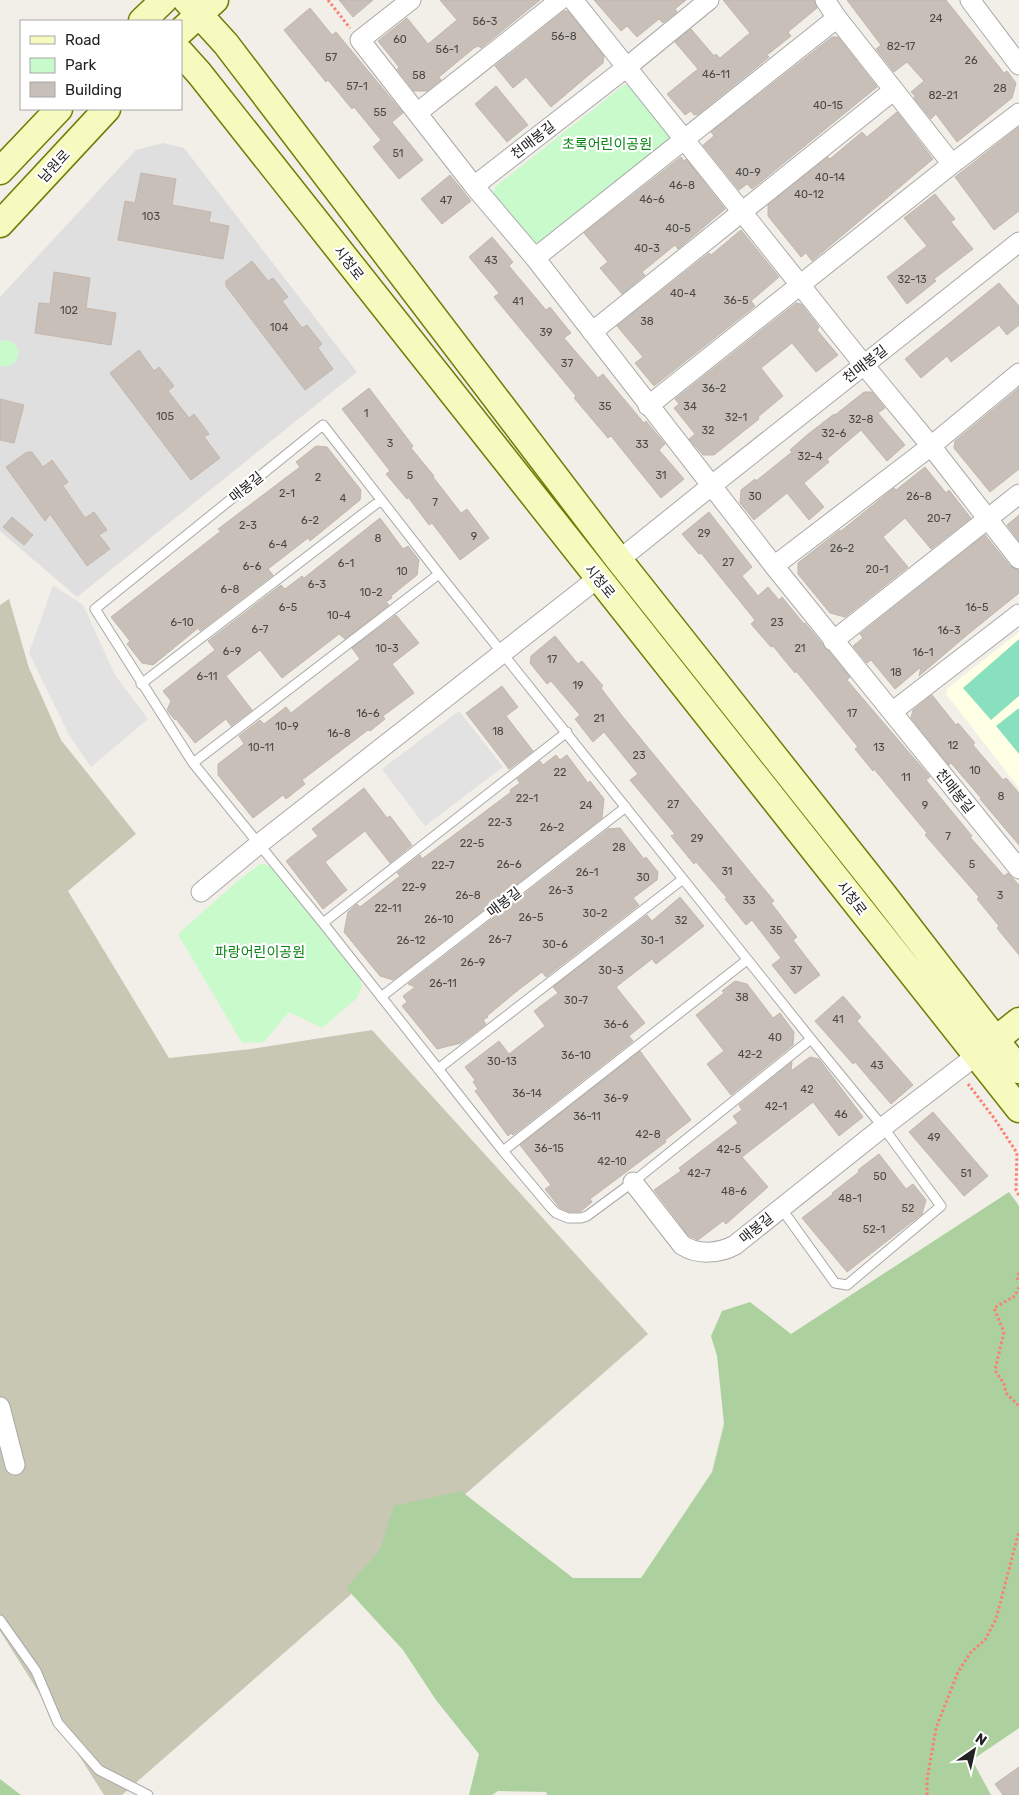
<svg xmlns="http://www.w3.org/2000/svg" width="1019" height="1795" font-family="Rubik,'Noto Sans KR',sans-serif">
  <rect width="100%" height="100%" fill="#f2efe9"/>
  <!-- residential -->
  <path fill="#e0dfdf" d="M 163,143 L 184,148 L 357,372 L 77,597 L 0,531 L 0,297 L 136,150 Z"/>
  <!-- education -->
  <path fill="#ffffe5" d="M 1019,632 L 1019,788 L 946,694 L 948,688 Z"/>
  <!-- construction -->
  <path fill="#c7c7b4" d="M 9,599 L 29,668 L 61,740 L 136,834 L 68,891 L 169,1058 L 251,1049 L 372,1030 L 648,1334 L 122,1795 L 104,1795 L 0,1631 L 0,605 Z"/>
  <!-- forest -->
  <path fill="#add19e" d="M 1009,1192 L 1019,1206 L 1019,1728 L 972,1760 L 991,1795 L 547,1795 L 546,1792 L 498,1791 L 492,1795 L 469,1795 L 479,1754 L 436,1700 L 403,1650 L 346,1588 L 380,1550 L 394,1506 L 461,1491 L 573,1578 L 641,1578 L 712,1472 L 724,1424 L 717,1356 L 711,1336 L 722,1311 L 750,1302 L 791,1334 Z
    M 0,1779 L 21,1795 L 0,1795 Z"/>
  <!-- park -->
  <path fill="#c8facc" d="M 624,85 L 633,86 L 670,134 L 669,142 L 540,244 L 531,243 L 493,196 L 495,187 Z
    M 5,340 C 26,343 21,370 0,366 L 0,341 Z
    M 260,864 L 265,864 L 274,869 L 360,979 L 362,986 L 357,998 L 322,1028 L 289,1012 L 264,1042 L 242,1043 L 179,936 L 179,933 L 233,885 Z"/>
  <!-- pitch -->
  <path fill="#88e0be" d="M 1019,639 L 1019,696 L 991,720 L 963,688 Z
    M 1019,708 L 1019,754 L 996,726 Z"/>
  <!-- parking -->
  <path fill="#e2e2e2" d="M 53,585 L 83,605 L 115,675 L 148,719 L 91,767 L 69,735 L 29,653 Z
    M 459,711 L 503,767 L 425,826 L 382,769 Z"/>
  <!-- building -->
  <path fill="#c7bfb8" stroke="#c4b6ab" d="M 339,0 L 373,0 L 353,17 Z
    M 440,0 L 540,0 L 481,48 L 478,46 L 474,48 L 439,77 L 441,80 L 427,91 L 414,91 L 397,69 L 399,67 L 378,41 L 407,18 L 428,44 L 457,20 Z
    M 594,0 L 686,0 L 675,9 L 677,12 L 663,23 L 659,19 L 637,37 L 627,26 L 621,31 Z
    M 723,0 L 814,0 L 817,8 L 788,32 L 791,36 L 767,55 L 769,57 L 697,115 L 696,114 L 694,115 L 691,111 L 685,115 L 667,94 L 698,69 L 675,42 L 691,29 L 714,56 L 716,54 L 720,58 L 750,33 Z
    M 847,0 L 946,0 L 1004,73 L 1007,71 L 1016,83 L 1012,98 L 957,142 L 936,114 L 931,119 L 914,98 L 915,96 L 911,92 L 924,81 L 907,62 L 894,72 L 876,49 L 881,45 Z
    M 310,8 L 332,35 L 336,32 L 403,113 L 392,122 L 423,160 L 399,179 L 373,147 L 381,140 L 354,107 L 352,109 L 328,80 L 326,82 L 284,30 Z
    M 564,11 L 568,11 L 604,56 L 603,63 L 551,107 L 526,77 L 513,88 L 495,66 Z
    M 832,37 L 838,37 L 877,87 L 752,189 L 747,184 L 739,190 L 703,145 L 714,136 L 711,132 Z
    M 496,86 L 528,125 L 507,142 L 475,104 Z
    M 897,112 L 933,159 L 812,261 L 806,253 L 801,257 L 768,216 L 768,205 L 828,157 L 830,159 L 862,132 L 867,137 Z
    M 1019,127 L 1019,211 L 994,230 L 955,177 Z
    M 681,157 L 684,161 L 686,159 L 725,209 L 678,249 L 675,245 L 642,272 L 645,275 L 622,294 L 600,268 L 608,262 L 584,233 Z
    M 141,173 L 176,179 L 172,205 L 211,212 L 209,222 L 229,226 L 223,259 L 118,240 L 125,201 L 135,203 Z
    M 450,175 L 471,201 L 442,224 L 421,199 Z
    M 935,194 L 955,219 L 951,222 L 973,249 L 934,279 L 936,281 L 907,304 L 887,277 L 927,246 L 904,218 Z
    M 741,230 L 779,277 L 751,301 L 755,306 L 654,386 L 635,363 L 643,357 L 617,326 L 709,253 L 711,255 Z
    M 492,237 L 513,262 L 509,266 L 546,310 L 550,307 L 571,333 L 564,338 L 598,378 L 603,374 L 644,423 L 646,421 L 665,444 L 659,450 L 684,479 L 661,498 L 611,436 L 608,438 L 574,398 L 576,396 L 494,297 L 499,293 L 469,257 Z
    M 252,261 L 268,281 L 273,278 L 288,297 L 282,301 L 302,328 L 307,325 L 322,344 L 318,348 L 333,369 L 305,390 L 226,286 L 226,281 Z
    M 54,272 L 90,278 L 86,308 L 116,313 L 111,345 L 35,333 L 39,303 L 50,304 Z
    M 999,283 L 1019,306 L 1019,325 L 1007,335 L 999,325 L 951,362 L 947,356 L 921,378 L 905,359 Z
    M 796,303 L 801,304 L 819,327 L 817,330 L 838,355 L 816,372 L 792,343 L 761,368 L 783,396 L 758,417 L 759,419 L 714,455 L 703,455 L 689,439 L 695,434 L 674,408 L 679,404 L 675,399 Z
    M 139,350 L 154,371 L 159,367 L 174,386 L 168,391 L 189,418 L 194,414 L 209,434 L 204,437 L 220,458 L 191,480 L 110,373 Z
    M 369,388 L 413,446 L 411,448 L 434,476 L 433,477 L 461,513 L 467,509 L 489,538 L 460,560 L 432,523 L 429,525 L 408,497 L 407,499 L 386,474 L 390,471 L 342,409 Z
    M 1019,388 L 1019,469 L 990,492 L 954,448 L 955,441 Z
    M 864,392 L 872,392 L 885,408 L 878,413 L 905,445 L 887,461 L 861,430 L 827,459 L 829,462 L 804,483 L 824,507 L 809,520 L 787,493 L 754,520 L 740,503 L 741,490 L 755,479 L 756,481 L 792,452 L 790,450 L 807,435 L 834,414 L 835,415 Z
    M 0,399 L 24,405 L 14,443 L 0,440 Z
    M 316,446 L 327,447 L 361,490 L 360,500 L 310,541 L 308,538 L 268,569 L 273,575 L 200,631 L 198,628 L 153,665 L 142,663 L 127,644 L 130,641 L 111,617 L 221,531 L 218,529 L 300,467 L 296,462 Z
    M 27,452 L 32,452 L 43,467 L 52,460 L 68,482 L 63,486 L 85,518 L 94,512 L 107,530 L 99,535 L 110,549 L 87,566 L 50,514 L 45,521 L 6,467 Z
    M 925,467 L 946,493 L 949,490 L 971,518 L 931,549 L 905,518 L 883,537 L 908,567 L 845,617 L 830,613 L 798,574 L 798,563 L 840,530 L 841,531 L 894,488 L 896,490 Z
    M 709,512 L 752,567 L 742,576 L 758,596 L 768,587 L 779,600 L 782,597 L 804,624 L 805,623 L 850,677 L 847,680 L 930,777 L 926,780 L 972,836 L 970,837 L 1004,876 L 1008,873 L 1019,885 L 1019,955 L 997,928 L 999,926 L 977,899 L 979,897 L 925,835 L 927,833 L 874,769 L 873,771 L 855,749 L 858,747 L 796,671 L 795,673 L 773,646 L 771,647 L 751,624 L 755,620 L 701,553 L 699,554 L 682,534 Z
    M 1019,515 L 1019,541 L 1007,525 Z
    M 12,517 L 33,535 L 24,545 L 3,527 Z
    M 380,518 L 403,549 L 408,546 L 419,560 L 417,575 L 391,596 L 392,598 L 386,602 L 389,605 L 345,639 L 339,634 L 282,678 L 260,650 L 226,676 L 252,710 L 231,726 L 226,719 L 195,743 L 176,719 L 175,720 L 167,710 L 171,701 L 163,691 L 215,650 L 208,641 L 281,585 L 285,589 L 302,576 L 304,578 Z
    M 985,535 L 1010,566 L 1019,570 L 1019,593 L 967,635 L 919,676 L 921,667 L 895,689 L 871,660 L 867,663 L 853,646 L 863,638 L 860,634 Z
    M 396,615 L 419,643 L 392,664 L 414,693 L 383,716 L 385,719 L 370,731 L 368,730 L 302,780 L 305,784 L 286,799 L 283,795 L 253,818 L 218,775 L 218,764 L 244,744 L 239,736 L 260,720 L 264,724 L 286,707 L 291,713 L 360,659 L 352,648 Z
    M 555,636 L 578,664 L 582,661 L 603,686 L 601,688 L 623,717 L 774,901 L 771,903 L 797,937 L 793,940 L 820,975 L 795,994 L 772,965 L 781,958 L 752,920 L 746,925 L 725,899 L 727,898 L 696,862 L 694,864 L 671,836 L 675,834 L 630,780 L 638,774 L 604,732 L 593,742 L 575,719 L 580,715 L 551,681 L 547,684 L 530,663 L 531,656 Z
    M 502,686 L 518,707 L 506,716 L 533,751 L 509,769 L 466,713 Z
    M 932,695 L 956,725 L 958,723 L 975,743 L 973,745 L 1003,780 L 1006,778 L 1019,793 L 1019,845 L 980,799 L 981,798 L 951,763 L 949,765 L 911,718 L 913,710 Z
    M 556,755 L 560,760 L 567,755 L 588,783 L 590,781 L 604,799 L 602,818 L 393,980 L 380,976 L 344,932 L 348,912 L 357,904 L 360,907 L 400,876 L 397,873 L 420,855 L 422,859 L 511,792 L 510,790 L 520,783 L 517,779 L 540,761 L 543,765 Z
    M 364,788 L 387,818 L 390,816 L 412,845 L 390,863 L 365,831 L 325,862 L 347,890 L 323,909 L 286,861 L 318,836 L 312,829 Z
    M 620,828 L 644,859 L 646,857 L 658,872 L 657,880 L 633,898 L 639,905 L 546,977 L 542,972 L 517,991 L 487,1016 L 488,1017 L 483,1020 L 486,1024 L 461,1043 L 437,1049 L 402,1006 L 407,1002 L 403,996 L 415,987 L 408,984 L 608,829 Z
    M 680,897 L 704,926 L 656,964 L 652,959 L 616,987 L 645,1023 L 629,1036 L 633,1041 L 513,1135 L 511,1133 L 508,1136 L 475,1091 L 478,1089 L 473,1082 L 475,1080 L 465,1067 L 499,1041 L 509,1054 L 545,1026 L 534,1011 L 558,993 L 553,987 L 647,915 L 652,921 Z
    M 735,981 L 747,984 L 773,1018 L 780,1013 L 794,1032 L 793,1045 L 731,1095 L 707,1064 L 724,1051 L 696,1015 L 724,993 L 722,991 Z
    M 843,996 L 861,1017 L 857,1021 L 913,1085 L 891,1104 L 855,1062 L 853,1064 L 815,1021 Z
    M 640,1051 L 691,1120 L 665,1140 L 666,1142 L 590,1199 L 592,1202 L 580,1212 L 569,1212 L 560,1208 L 545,1189 L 551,1185 L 520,1145 Z
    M 810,1057 L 819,1059 L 863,1117 L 839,1136 L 813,1102 L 742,1157 L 768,1187 L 726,1224 L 723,1221 L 698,1240 L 689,1236 L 654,1190 L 681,1171 L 679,1168 L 738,1123 L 733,1116 L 742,1110 L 739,1105 L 792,1062 L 791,1071 Z
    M 933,1112 L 988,1176 L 964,1196 L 909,1132 Z
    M 879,1154 L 906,1189 L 913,1184 L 926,1200 L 922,1214 L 847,1272 L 802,1218 L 833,1194 L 832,1193 L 859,1172 L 858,1170 Z
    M 1019,1767 L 1019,1795 L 1003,1795 L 995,1784 Z"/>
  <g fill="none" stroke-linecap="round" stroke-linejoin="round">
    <defs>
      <path id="lane" d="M 323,425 L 439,574 L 811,1039 L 633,1182 L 587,1216 L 581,1218 L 568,1218 L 556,1213 L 551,1208 L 503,1151 L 323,923 L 193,763 L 95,609 Z
        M 141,684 L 381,500
        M 193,763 L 439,574
        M 323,923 L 567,732
        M 381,997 L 626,807
        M 438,1069 L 683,879
        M 503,1151 L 747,960
        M 781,1208 L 835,1283 L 847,1285 L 941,1206 L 883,1127 L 811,1039
        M 0,1620 L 36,1671 L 58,1723 L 99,1770 L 148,1795"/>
      <path id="street" d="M 411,0 L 360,40 L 474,186 L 535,258 L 774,566 L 892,712
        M 573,0 L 864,365 L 931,446 L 1019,559
        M 825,0 L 837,18 L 952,164
        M 970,0 L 1019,65
        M 417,113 L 560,0
        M 474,186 L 627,67 L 709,0
        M 535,258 L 837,18
        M 592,332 L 894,90
        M 648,406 L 952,164 L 1019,113
        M 619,560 L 711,486 L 1019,242
        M 774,566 L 931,446 L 1019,373
        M 1019,614 L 892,712 L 1019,869
        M 833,641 L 1019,494
        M 201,892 L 259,844 L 598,578
        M 633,1182 L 682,1245 C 697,1255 719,1254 735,1245 L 883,1127 L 977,1055
        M 0,1407 L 15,1465"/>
      <path id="secondary" d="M 186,0 L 226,44 L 619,560 L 884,895 L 1019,1070
        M 142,21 L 164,0
        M 181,31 L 215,0
        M 181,53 L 199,73 L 1019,1109
        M 0,171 L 59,109
        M 0,224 L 107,109
        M 983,1050 L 1019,1021"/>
    </defs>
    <!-- lane casing -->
    <use href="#lane" stroke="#a9a9a9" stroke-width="11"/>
    <!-- street casing -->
    <use href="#street" stroke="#a9a9a9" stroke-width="21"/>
    <!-- secondary casing -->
    <use href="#secondary" stroke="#707d05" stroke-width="29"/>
    <!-- path -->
    <path stroke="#fa8072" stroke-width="3" stroke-dasharray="2.5 2.5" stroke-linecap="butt" d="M 328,0 L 350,28
      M 968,1084 L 994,1118 L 1017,1153 L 1016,1190 L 1019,1196
      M 1019,1273 L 1017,1277 L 1019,1282
      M 1019,1287 L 1015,1296 L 994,1308 L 1004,1332 L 995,1370 L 1004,1384 L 1006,1393 L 1019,1406
      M 927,1795 L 927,1780 L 936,1728 L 958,1672 L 971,1652 L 985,1640 L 996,1619 L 1019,1531"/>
    <!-- lane -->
    <use href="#lane" stroke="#fff" stroke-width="9"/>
    <!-- street -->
    <use href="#street" stroke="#fff" stroke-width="19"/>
    <!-- secondary -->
    <use href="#secondary" stroke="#f7fabf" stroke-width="26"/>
  </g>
  <g text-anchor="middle" stroke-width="4.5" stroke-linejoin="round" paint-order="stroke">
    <!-- number labels -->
    <g font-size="11" fill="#4b4948">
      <text x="936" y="22">24</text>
      <text x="485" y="25">56-3</text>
      <text x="564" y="40">56-8</text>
      <text x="400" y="43">60</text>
      <text x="901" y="50">82-17</text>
      <text x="447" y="53">56-1</text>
      <text x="331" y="61">57</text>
      <text x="971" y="64">26</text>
      <text x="716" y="78">46-11</text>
      <text x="419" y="79">58</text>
      <text x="357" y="90">57-1</text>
      <text x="1000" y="92">28</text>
      <text x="943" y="99">82-21</text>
      <text x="828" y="109">40-15</text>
      <text x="380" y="116">55</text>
      <text x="398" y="157">51</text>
      <text x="748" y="176">40-9</text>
      <text x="830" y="181">40-14</text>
      <text x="682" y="189">46-8</text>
      <text x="809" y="198">40-12</text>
      <text x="652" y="203">46-6</text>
      <text x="446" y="204">47</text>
      <text x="151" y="220">103</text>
      <text x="678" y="232">40-5</text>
      <text x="647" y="252">40-3</text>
      <text x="491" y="264">43</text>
      <text x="912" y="283">32-13</text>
      <text x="683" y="297">40-4</text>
      <text x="736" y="304">36-5</text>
      <text x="518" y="305">41</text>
      <text x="69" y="314">102</text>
      <text x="647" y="325">38</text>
      <text x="279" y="331">104</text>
      <text x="546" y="336">39</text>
      <text x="567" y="367">37</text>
      <text x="714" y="392">36-2</text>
      <text x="605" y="410">35</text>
      <text x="690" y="410">34</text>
      <text x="366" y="417">1</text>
      <text x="165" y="420">105</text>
      <text x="736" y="421">32-1</text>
      <text x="861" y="423">32-8</text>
      <text x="708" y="434">32</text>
      <text x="834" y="437">32-6</text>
      <text x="390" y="447">3</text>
      <text x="642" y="448">33</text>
      <text x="810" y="460">32-4</text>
      <text x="410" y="479">5</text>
      <text x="661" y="479">31</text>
      <text x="318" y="481">2</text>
      <text x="287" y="497">2-1</text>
      <text x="755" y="500">30</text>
      <text x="919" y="500">26-8</text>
      <text x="343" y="502">4</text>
      <text x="435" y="506">7</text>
      <text x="939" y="522">20-7</text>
      <text x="310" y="524">6-2</text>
      <text x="248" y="529">2-3</text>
      <text x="704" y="537">29</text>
      <text x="474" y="540">9</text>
      <text x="378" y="542">8</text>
      <text x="278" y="548">6-4</text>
      <text x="842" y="552">26-2</text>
      <text x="728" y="566">27</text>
      <text x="346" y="567">6-1</text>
      <text x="252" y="570">6-6</text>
      <text x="877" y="573">20-1</text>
      <text x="402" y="575">10</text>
      <text x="317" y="588">6-3</text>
      <text x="230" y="593">6-8</text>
      <text x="371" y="596">10-2</text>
      <text x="288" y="611">6-5</text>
      <text x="977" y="611">16-5</text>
      <text x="339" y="619">10-4</text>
      <text x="182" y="626">6-10</text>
      <text x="777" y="626">23</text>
      <text x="260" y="633">6-7</text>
      <text x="949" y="634">16-3</text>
      <text x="387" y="652">10-3</text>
      <text x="800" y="652">21</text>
      <text x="232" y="655">6-9</text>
      <text x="923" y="656">16-1</text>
      <text x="552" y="663">17</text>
      <text x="896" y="676">18</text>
      <text x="207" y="680">6-11</text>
      <text x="578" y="689">19</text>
      <text x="368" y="717">16-6</text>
      <text x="852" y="717">17</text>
      <text x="599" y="722">21</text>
      <text x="287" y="730">10-9</text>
      <text x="498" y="735">18</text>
      <text x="339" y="737">16-8</text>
      <text x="953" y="749">12</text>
      <text x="261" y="751">10-11</text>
      <text x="879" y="751">13</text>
      <text x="639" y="759">23</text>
      <text x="975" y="774">10</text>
      <text x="560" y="776">22</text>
      <text x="906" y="781">11</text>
      <text x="1001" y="800">8</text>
      <text x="527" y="802">22-1</text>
      <text x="673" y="808">27</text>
      <text x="586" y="809">24</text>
      <text x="925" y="809">9</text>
      <text x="500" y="826">22-3</text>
      <text x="552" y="831">26-2</text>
      <text x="948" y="840">7</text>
      <text x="697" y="842">29</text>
      <text x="472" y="847">22-5</text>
      <text x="619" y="851">28</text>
      <text x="509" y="868">26-6</text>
      <text x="972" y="868">5</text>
      <text x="443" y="869">22-7</text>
      <text x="727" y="875">31</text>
      <text x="587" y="876">26-1</text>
      <text x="643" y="881">30</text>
      <text x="414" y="891">22-9</text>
      <text x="561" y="894">26-3</text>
      <text x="468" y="899">26-8</text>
      <text x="1000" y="899">3</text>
      <text x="749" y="904">33</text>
      <text x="388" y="912">22-11</text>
      <text x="595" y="917">30-2</text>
      <text x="531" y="921">26-5</text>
      <text x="439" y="923">26-10</text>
      <text x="681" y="924">32</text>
      <text x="776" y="934">35</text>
      <text x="500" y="943">26-7</text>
      <text x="411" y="944">26-12</text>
      <text x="652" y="944">30-1</text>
      <text x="555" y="948">30-6</text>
      <text x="473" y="966">26-9</text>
      <text x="611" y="974">30-3</text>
      <text x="796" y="974">37</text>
      <text x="443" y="987">26-11</text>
      <text x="742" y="1001">38</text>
      <text x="576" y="1004">30-7</text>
      <text x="838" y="1023">41</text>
      <text x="616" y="1028">36-6</text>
      <text x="775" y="1041">40</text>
      <text x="750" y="1058">42-2</text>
      <text x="576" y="1059">36-10</text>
      <text x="502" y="1065">30-13</text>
      <text x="877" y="1069">43</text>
      <text x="807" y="1093">42</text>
      <text x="527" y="1097">36-14</text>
      <text x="616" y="1102">36-9</text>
      <text x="776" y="1110">42-1</text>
      <text x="841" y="1118">46</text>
      <text x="587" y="1120">36-11</text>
      <text x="648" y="1138">42-8</text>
      <text x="934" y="1141">49</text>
      <text x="549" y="1152">36-15</text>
      <text x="729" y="1153">42-5</text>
      <text x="612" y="1165">42-10</text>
      <text x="699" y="1177">42-7</text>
      <text x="966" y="1177">51</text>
      <text x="880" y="1180">50</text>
      <text x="734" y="1195">48-6</text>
      <text x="850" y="1202">48-1</text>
      <text x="908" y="1212">52</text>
      <text x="874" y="1233">52-1</text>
    </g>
    <!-- street labels -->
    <g font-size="14" fill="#222" stroke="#fff">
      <text transform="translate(533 140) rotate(-38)" y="5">천매봉길</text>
      <text transform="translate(54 166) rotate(-47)" y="5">남원로</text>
      <text transform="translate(349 263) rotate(52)" y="5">시청로</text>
      <text transform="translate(865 364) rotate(-38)" y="5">천매봉길</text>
      <text transform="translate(246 487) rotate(-39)" y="5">매봉길</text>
      <text transform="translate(600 581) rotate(51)" y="5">시청로</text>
      <text transform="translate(955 791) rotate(51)" y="5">천매봉길</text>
      <text transform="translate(852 898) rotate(52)" y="5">시청로</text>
      <text transform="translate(504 902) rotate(-38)" y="5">매봉길</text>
      <text transform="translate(756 1228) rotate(-39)" y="5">매봉길</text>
    </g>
    <!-- park labels -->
    <g font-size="14" fill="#0c8416" stroke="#fff">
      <text x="607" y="149">초록어린이공원</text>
      <text x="260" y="957">파랑어린이공원</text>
    </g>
  </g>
  <!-- legend -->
  <rect x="20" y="20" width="162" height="90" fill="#ffffff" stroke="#a7a7a7"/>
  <rect x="30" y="36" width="25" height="8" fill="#f7fabf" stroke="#a7a7a7"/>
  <text x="65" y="45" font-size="15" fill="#222222">Road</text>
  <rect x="30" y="58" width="25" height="15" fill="#c8facc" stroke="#a7a7a7"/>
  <text x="65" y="70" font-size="15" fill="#222222">Park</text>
  <rect x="30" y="82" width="25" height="15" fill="#c7bfb8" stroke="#a7a7a7"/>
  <text x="65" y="95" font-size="15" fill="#222222">Building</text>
  <!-- north arrow -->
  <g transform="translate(974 1750) rotate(34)" stroke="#ffffff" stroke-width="4" paint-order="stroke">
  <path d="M0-4L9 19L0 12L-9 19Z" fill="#222222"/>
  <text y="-8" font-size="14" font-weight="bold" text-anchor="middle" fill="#222222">N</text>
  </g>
</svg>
